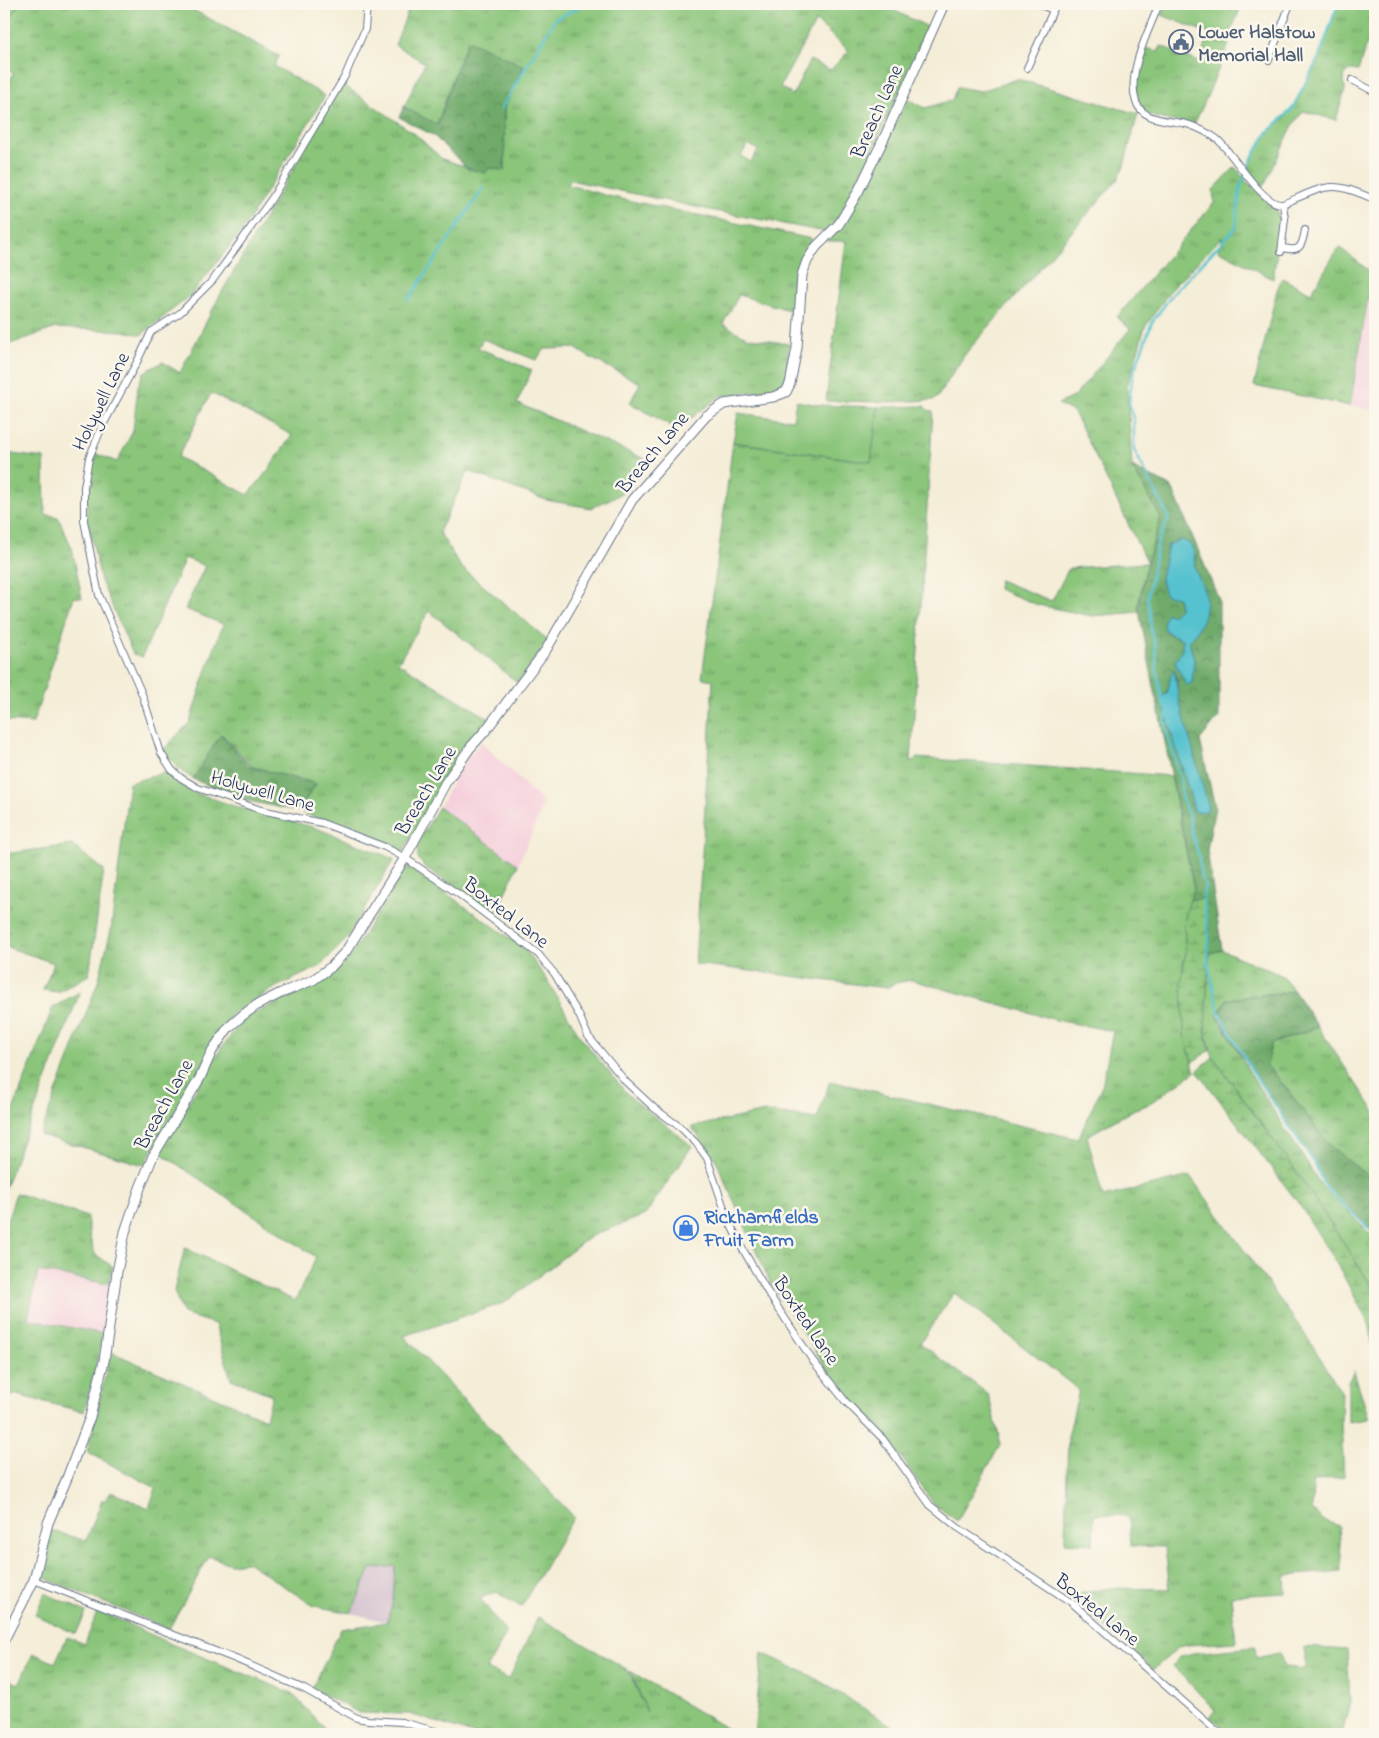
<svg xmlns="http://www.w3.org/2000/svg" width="1379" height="1738" font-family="'Indie Flower',sans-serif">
  <defs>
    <pattern id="grass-tufts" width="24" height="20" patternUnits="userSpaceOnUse" patternTransform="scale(1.25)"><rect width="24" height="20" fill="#8ac57a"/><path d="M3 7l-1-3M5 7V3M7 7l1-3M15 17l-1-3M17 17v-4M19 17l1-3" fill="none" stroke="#70a067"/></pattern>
    <pattern id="forest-crowns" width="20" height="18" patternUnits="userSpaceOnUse" patternTransform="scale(1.25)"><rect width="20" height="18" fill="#6faa6a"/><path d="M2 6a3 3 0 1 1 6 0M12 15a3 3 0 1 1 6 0" fill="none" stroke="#5a8b5a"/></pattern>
    <pattern id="wetland-marsh" width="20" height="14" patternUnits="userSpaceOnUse" patternTransform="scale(1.25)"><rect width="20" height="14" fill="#8ac57a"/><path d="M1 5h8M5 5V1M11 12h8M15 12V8" fill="none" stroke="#70a067"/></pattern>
  </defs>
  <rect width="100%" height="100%" fill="#fbf7ec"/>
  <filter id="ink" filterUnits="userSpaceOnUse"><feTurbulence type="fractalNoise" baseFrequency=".02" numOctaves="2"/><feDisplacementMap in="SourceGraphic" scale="10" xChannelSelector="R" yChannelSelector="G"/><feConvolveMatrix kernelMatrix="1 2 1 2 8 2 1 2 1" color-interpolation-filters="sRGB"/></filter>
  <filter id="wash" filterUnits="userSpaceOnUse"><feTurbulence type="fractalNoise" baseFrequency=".0096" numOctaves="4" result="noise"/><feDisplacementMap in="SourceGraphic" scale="20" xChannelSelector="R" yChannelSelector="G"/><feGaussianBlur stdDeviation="1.12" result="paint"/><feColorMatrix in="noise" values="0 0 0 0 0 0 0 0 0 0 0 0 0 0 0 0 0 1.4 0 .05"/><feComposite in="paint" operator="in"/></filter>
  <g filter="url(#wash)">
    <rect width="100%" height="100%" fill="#f4edd7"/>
    <!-- built -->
    <path fill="#f5cfdb" d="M 1372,273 L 1375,276 L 1375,411 L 1350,406 Z
      M 481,742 L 544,803 L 518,865 L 439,807 L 463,764 Z
      M 38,1271 L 108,1284 L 104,1334 L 28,1319 Z"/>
    <!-- industrial -->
    <path fill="#d1bdcc" d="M 396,1566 L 393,1600 L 387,1622 L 351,1613 L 371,1569 Z"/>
    <!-- grass -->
    <path fill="url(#grass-tufts)" stroke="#527a6c" fill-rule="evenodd" d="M 18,4 L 182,4 L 279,56 L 274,66 L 325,96 L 244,228 L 191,295 L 141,335 L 124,331 L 56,328 L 4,346 L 4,94 L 13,73 L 4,67 L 4,16 L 7,26 Z
      M 407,4 L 889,4 L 887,7 L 928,27 L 871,154 L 838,218 L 826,232 L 710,210 L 570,180 L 568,185 L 612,197 L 812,239 L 797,266 L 795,312 L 739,295 L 723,324 L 746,337 L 789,344 L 787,378 L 777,389 L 720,396 L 677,429 L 630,403 L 640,383 L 589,357 L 575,348 L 545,349 L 536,360 L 483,339 L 478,348 L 532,370 L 517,403 L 647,460 L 623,493 L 591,508 L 546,500 L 468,471 L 439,532 L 461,567 L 549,641 L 518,683 L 429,611 L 398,663 L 490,719 L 453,762 L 403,852 L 298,811 L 316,784 L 252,767 L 222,734 L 193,779 L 180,770 L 163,750 L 190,722 L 198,695 L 223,624 L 185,609 L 205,566 L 185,558 L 142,657 L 133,654 L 101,581 L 87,518 L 87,486 L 94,453 L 117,462 L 133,431 L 138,386 L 144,372 L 163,362 L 180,373 L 219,297 L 342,84 L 415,134 L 442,159 L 485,173 L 489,168 L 505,169 L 504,108 L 524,66 L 455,72 L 437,125 L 404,107 L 425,63 L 395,45 L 410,6 ZM 816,21 L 849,51 L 830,70 L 810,60 L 793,95 L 780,87 ZM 748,144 L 758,150 L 751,162 L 741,156 ZM 211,393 L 292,435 L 269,469 L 248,495 L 178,457 Z
      M 1338,4 L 1375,4 L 1375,18 L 1358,71 L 1351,70 L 1345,74 L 1343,82 L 1345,87 L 1345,90 L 1336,120 L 1303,111 L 1292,127 L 1265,184 L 1262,187 L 1248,170 L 1253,156 L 1268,132 L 1292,109 L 1319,57 Z
      M 1209,35 L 1229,44 L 1203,106 L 1194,124 C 1181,122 1168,121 1155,117 C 1125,107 1139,69 1147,48 L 1158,52 L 1161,46 L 1199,62 Z
      M 1017,79 L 1138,114 L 1123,169 L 1117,180 L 966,353 L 937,398 L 933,400 L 890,402 L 826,401 L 846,241 L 826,241 L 845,224 L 908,99 L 925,108 L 952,100 L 957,87 L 981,91 Z
      M 1235,167 L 1246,181 L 1275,206 L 1281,223 L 1273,279 L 1218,250 L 1222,237 L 1172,288 L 1145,327 L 1127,387 L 1132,467 L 1161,518 L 1147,564 L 1138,606 L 1139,612 L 1092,616 L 1038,605 L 998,589 L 999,580 L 1052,601 L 1069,568 L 1147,563 L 1074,412 L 1058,404 L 1075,396 L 1130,329 L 1117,317 L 1214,203 L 1213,190 Z
      M 1339,247 L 1372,273 L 1350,406 L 1254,386 L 1277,290 L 1282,278 L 1311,293 Z
      M 924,406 L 927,410 L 933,411 L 911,762 L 917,758 L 1171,776 L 1194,890 L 1190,900 L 1184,926 L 1186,953 L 1183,965 L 1184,1034 L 1195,1072 L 1147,1105 L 1135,1109 L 1087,1136 L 1103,1197 L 1190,1176 L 1307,1337 L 1342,1393 L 1341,1423 L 1344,1476 L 1313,1482 L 1312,1509 L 1322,1520 L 1339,1526 L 1342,1571 L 1285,1576 L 1286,1593 L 1231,1596 L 1236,1642 L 1187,1645 L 1179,1647 L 1153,1670 L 1124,1642 L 1065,1597 L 1109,1588 L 1170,1589 L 1165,1547 L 1131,1546 L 1129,1516 L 1094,1514 L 1093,1544 L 1065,1542 L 1068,1437 L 1079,1390 L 954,1293 L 920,1343 L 988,1394 L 1001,1444 L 957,1521 L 934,1504 L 879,1426 L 844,1395 L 770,1282 L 714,1156 L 691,1127 L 765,1112 L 817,1119 L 830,1081 L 1078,1139 L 1102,1086 L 1113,1031 L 1056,1020 L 912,980 L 895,983 L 888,987 L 878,987 L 695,964 L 713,680 L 702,678 L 733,442 L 870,462 L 878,407 Z
      M 4,453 L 44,458 L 45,514 L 58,517 L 72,548 L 82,598 L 74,597 L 33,723 L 4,721 Z
      M 166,772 L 193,792 L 240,808 L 316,828 L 394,859 L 347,939 L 319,967 L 278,986 L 232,1014 L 144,1165 L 40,1135 L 98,982 L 111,930 L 129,783 Z
      M 439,807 L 518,865 L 494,916 L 424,866 L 418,858 L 417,843 Z
      M 72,845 L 104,870 L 89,975 L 58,992 L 43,990 L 54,963 L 4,946 L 4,854 Z
      M 407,866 L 523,947 L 546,978 L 581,1038 L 628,1095 L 692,1146 L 645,1215 L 591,1236 L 504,1303 L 404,1336 L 574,1517 L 521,1607 L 496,1592 L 480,1598 L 506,1633 L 487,1669 L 509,1679 L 538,1617 L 628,1670 L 647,1712 L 630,1671 L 736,1734 L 473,1734 L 410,1714 L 360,1713 L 312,1689 L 341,1629 L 387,1622 L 393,1600 L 395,1566 L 371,1569 L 351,1613 L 314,1606 L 247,1562 L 230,1564 L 209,1556 L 169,1629 L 42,1577 L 50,1530 L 86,1541 L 102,1500 L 106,1500 L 111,1492 L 149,1508 L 156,1488 L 87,1452 L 111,1352 L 266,1419 L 272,1395 L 231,1379 L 215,1324 L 183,1314 L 174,1291 L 185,1248 L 295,1301 L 316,1257 L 159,1152 L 221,1048 L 245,1018 L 331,977 L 347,961 Z
      M 1222,950 L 1283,976 L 1294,991 L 1228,999 L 1217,1014 L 1254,1080 L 1321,1185 L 1375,1239 L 1375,1294 L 1368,1280 L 1302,1180 L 1213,1057 L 1205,1029 L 1205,1001 L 1210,953 Z
      M 80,992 L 4,1190 L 4,1129 L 6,1128 L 53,1007 Z
      M 1318,1027 L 1375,1112 L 1375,1182 L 1329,1145 L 1287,1089 L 1267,1066 L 1271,1044 Z
      M 16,1193 L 87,1217 L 90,1238 L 95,1254 L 113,1267 L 108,1284 L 38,1271 L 28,1319 L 104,1334 L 84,1412 L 13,1394 L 4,1410 L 4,1230 Z
      M 1354,1371 L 1369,1419 L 1348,1422 L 1348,1382 Z
      M 98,1610 L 171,1644 L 292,1693 L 328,1733 L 334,1734 L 4,1734 L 4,1678 L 19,1684 L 33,1653 L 55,1663 L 67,1637 L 85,1644 Z
      M 1255,1647 L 1256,1658 L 1279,1653 L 1285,1667 L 1305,1669 L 1305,1647 L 1347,1650 L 1350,1702 L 1342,1734 L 1231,1734 L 1210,1717 L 1215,1710 L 1173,1666 L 1179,1657 L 1193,1653 Z
      M 762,1653 L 810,1675 L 905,1734 L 754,1734 Z"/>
    <!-- forest -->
    <path fill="url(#forest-crowns)" stroke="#456c64" fill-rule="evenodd" d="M 468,40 L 524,66 L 504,108 L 505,170 L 489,168 L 485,173 L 467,168 L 434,136 L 399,117 L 404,107 L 438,125 L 455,72 Z
      M 1132,467 L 1172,487 L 1219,600 L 1219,717 L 1200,740 L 1215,807 L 1207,850 L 1222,950 L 1210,953 L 1203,900 L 1190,900 L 1194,889 L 1138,606 L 1147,563 L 1161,518 ZM 1181,540 L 1195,553 L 1195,567 L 1199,580 L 1202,620 L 1197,631 L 1188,641 L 1194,660 L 1192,683 L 1181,673 L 1175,662 L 1182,650 L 1183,640 L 1167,633 L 1166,615 L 1172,615 L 1180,607 L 1178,597 L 1171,595 L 1163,588 L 1161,579 L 1168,545 ZM 1174,670 C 1178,680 1177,691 1179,701 C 1187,738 1199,774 1207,811 L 1195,812 L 1162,697 L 1167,694 C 1170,686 1169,677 1174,670 Z
      M 221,734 L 249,766 L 316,784 L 298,811 L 242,800 L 193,779 Z
      M 1294,991 L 1318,1027 L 1271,1044 L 1267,1066 L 1287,1089 L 1329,1145 L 1375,1182 L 1375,1234 L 1340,1202 L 1323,1183 L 1313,1161 L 1232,1041 L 1219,1013 L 1227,999 Z"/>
    <!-- wetland -->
    <path fill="url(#wetland-marsh)" stroke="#527a6c" d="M 1203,899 L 1210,936 L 1205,1029 L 1210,1050 L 1192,1062 L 1184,1034 L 1182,984 L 1183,965 L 1186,953 L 1184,926 L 1186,913 L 1190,900 Z
      M 1213,1057 L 1302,1180 L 1368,1280 L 1375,1294 L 1375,1359 L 1374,1359 L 1370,1326 L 1335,1260 L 1299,1204 L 1197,1071 Z"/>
    <!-- garden -->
    <path fill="#8ac57a" stroke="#527a6c" d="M 4,4 L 18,4 L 7,26 L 4,16 Z
      M 1167,4 L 1242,4 L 1227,41 L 1162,15 Z
      M 796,401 L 819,405 L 878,407 L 871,462 L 733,442 L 738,413 L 793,420 Z
      M 45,1593 L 86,1612 L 76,1634 L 35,1615 Z"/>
    <!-- water -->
    <path fill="#56c2cf" stroke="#387896" d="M 1181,540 C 1197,544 1193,555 1195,568 C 1197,576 1202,583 1204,590 C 1209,609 1201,628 1189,641 L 1194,660 L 1192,683 L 1186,685 L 1175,662 L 1182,650 L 1183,640 C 1171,633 1158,633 1166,614 L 1172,615 L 1180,607 L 1178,597 L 1166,595 L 1163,588 L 1161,579 L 1168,545 Z
      M 1174,670 L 1179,700 L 1208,805 L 1207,811 L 1195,812 L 1161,697 L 1167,694 C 1170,686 1169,677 1174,670 Z"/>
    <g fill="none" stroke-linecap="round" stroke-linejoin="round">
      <!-- stream -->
      <path stroke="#56c2cf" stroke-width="2.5" d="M 501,109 L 555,19 L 586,4
        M 408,300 L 484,187
        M 1165,708 L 1162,701 L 1157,672 L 1155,644 L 1151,632 L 1150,613 L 1147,599 L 1158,542 L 1169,518 L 1134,450 L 1134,423 L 1129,402 L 1133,374 L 1152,322 L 1172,295 L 1236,227 L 1240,188 L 1253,156 L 1268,132 L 1292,109 L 1319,57 L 1338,4
        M 1167,713 L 1165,722 L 1168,736 L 1180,778 L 1182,798 L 1189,816 L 1192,834 L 1199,856 L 1201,877 L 1205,885 L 1203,899 L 1209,936 L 1208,964 L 1219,1013 L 1257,1079 L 1313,1161 L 1323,1183 L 1340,1202 L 1375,1234"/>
    </g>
  </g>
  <g filter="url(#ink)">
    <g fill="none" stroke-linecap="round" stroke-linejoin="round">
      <defs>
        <path id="street" d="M 367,4 L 365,29 L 345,76 L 272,198 L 213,280 L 180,313 L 151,332 L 137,362 L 102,427 L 89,458 L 84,487 L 84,521 L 99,595 L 142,694 L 161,753 L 172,770 L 181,778 L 198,788 L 261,810 L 322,823 L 385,847 L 405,858 L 460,895 L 538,954 L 554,973 L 579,1015 L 588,1036 L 626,1082 L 654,1108 L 680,1127 L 696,1143 L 707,1158 L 727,1217 L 742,1248 L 767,1291 L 813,1361 L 846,1402 L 883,1439 L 930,1505 L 957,1527 L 1072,1603 L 1220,1734
          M 1039,4 L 1053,10
          M 1159,4 C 1149,31 1126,73 1136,102 C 1144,123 1172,119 1190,125 C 1198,128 1210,134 1217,139 C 1233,153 1263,207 1283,204 C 1326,186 1331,179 1375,200
          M 1269,60 L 1290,4
          M 1027,68 L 1056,4
          M 1352,80 L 1375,92
          M 1283,248 C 1300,252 1302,247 1305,230
          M 1281,252 L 1285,219 L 1283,204
          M 34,1580 L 238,1660 L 304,1689 L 357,1718 L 368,1720 L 402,1722 L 446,1734"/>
        <path id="secondary" d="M 4,1640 L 34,1580 L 48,1523 L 67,1478 L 90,1417 L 104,1361 L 117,1272 L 125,1232 L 140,1188 L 153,1156 L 200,1078 L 212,1051 L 228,1028 L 243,1015 L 257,1005 L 281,993 L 313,980 L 331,967 L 346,951 L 405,858 L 446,782 L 470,748 L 486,730 L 546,650 L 632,500 L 706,416 L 724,404 L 773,397 L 786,392 L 790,384 L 797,348 L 802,275 L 807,261 L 816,247 L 839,224 L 858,192 L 885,136 L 944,4"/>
      </defs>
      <!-- street casing -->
      <use href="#street" stroke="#677288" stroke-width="8"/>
      <!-- secondary casing -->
      <use href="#secondary" stroke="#677288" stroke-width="11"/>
      <!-- street -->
      <use href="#street" stroke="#fff" stroke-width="6"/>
      <!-- secondary -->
      <use href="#secondary" stroke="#fff" stroke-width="9"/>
    </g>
  </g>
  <!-- icons -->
  <defs>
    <symbol id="civic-ring" viewBox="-11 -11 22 22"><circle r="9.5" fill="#fbf7ec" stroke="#5c6f8a" stroke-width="1.5"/><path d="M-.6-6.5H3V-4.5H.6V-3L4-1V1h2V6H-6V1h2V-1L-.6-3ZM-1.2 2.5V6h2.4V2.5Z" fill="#5c6f8a"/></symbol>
    <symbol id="shop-ring" viewBox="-11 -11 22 22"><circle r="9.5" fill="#fbf7ec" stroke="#3f7fe0" stroke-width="1.5"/><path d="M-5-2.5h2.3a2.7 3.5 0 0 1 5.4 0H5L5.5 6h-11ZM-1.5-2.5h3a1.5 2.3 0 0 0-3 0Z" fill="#3f7fe0"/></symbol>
  </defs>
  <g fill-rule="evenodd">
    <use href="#civic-ring" x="1167" y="28" width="28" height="28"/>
    <use href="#shop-ring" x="672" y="1214" width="28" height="28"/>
  </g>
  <g text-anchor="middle" stroke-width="5" stroke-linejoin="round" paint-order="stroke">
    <!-- service labels -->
    <g font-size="20" font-weight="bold" fill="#4e5e75" stroke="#fbf7ec" text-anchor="start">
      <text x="1198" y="38">Lower Halstow<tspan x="1198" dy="23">Memorial Hall</tspan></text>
    </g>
    <!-- street labels -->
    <g font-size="20" fill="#1b2f5e" stroke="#fbf7ec">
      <text transform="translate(876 111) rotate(-66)" y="7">Breach Lane</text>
      <text transform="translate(100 401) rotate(-64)" y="7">Holywell Lane</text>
      <text transform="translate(652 452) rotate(-50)" y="7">Breach Lane</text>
      <text transform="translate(263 790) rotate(16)" y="7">Holywell Lane</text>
      <text transform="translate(425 790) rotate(-59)" y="7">Breach Lane</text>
      <text transform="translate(507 912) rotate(38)" y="7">Boxted Lane</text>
      <text transform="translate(163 1104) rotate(-61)" y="7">Breach Lane</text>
      <text transform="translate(807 1320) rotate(56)" y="7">Boxted Lane</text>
      <text transform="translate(1098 1609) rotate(39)" y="7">Boxted Lane</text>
    </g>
    <!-- shop labels -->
    <g font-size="20" font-weight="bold" fill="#366cbe" stroke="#fbf7ec" text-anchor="start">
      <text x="704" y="1223">Rickhamfields<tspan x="704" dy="23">Fruit Farm</tspan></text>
    </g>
  </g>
  <!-- margin -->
  <rect width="1379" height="1738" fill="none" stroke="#fbf7ec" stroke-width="20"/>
</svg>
